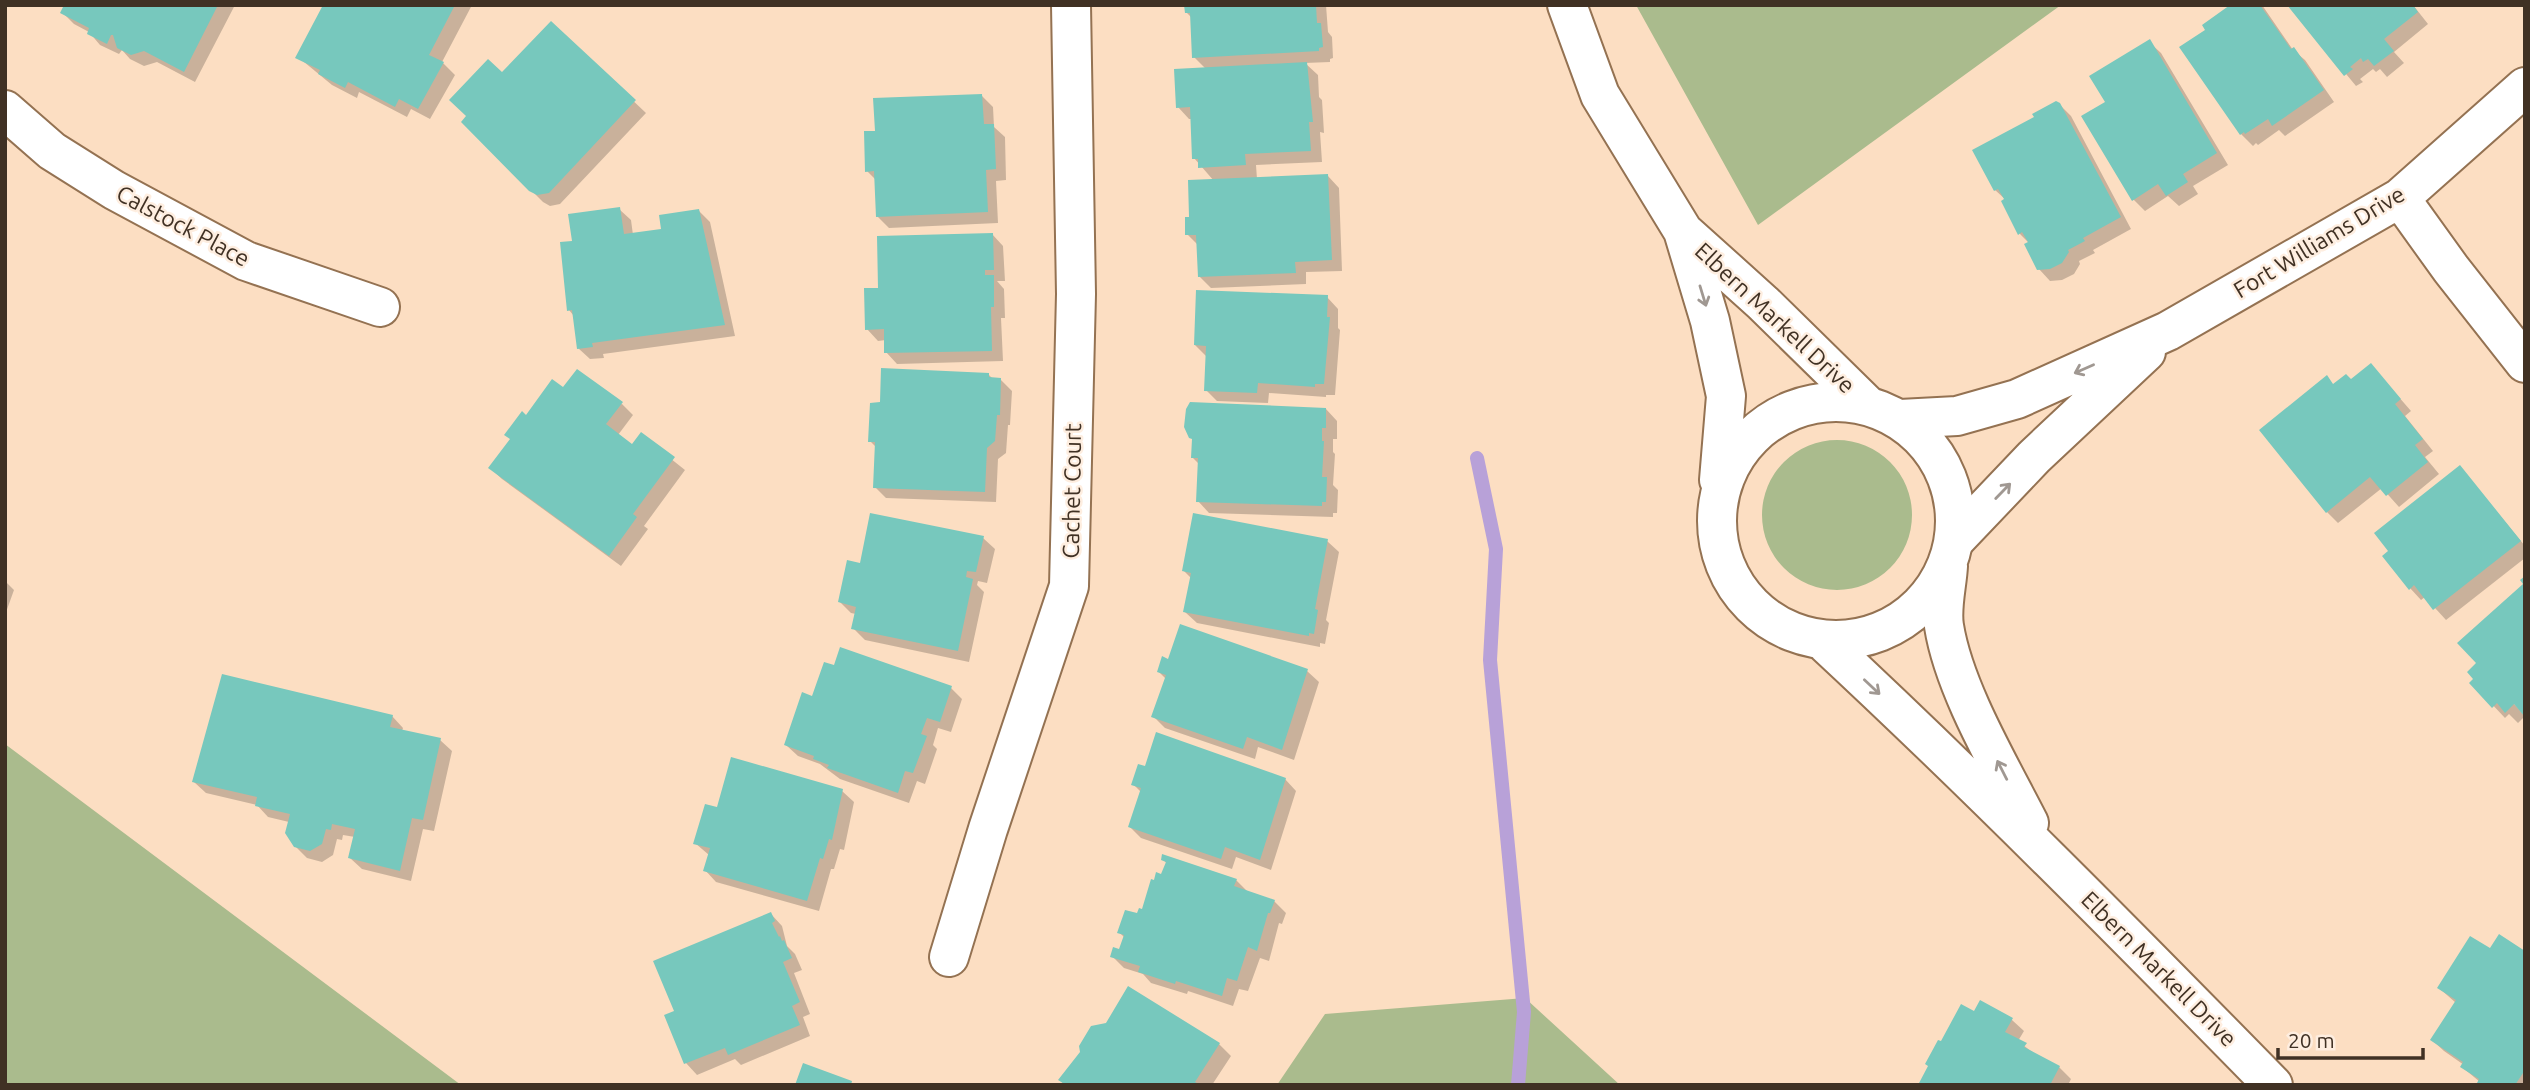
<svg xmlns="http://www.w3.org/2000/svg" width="2530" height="1090" font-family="Ubuntu,sans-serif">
  <rect width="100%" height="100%" fill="#fcdec2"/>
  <!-- green -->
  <path fill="#aabb8d" d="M 1636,5 L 2061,5 L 1758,225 Z
    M1762 515a75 75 0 1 1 150 0a75 75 0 1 1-150 0Z
    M 5,744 L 461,1085 L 5,1085 Z
    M 1525,998 L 1620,1085 L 1277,1085 L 1325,1014 Z"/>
  <!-- shadow -->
  <path fill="#0003" d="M 71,5 L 235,5 L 195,82 L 157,62 L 144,66 L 130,59 L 122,50 L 119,54 L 100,45 L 89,32 L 74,24 L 62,12 Z
    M 324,5 L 472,5 L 442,62 L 455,75 L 430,119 L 411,109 L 407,117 L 359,92 L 357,98 L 332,85 L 298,57 Z
    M 1186,5 L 1326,5 L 1328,32 L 1332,37 L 1333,58 L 1330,59 L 1330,62 L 1305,63 L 1318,75 L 1319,97 L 1322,100 L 1324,133 L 1320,132 L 1322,162 L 1256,165 L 1257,179 L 1328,176 L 1339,188 L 1342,271 L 1306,272 L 1306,284 L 1211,288 L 1199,276 L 1198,245 L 1187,234 L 1191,219 L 1214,181 L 1194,158 L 1192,119 L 1189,119 L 1178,107 L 1206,69 L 1194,57 L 1192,18 L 1186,12 Z
    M 2233,5 L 2262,5 L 2293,50 L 2305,60 L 2334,102 L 2285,136 L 2279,130 L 2258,145 L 2256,143 L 2253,146 L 2241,134 L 2182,48 L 2208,30 Z
    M 2289,5 L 2413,5 L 2428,24 L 2394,52 L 2404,63 L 2387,77 L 2380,69 L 2376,72 L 2373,69 L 2360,79 L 2363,82 L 2356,86 Z
    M 551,23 L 646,113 L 560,204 L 550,206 L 543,202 L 463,122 Z
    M 2149,42 L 2161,53 L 2228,165 L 2193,186 L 2198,194 L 2179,206 L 2168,196 L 2145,211 L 2133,199 L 2107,102 Z
    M 982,96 L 993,107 L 994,127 L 1005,137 L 1006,180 L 996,181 L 998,223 L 889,228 L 877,216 L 876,180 L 867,171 L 877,133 Z
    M 2059,104 L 2071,116 L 2131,229 L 2093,250 L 2095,253 L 2079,261 L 2080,264 L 2074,274 L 2062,280 L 2050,281 L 2039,269 L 2029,243 L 2020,234 L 2006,200 L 1995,190 Z
    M 619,209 L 631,220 L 633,235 L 663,231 L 699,211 L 710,222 L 735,336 L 603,354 L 604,358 L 590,359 L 578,348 L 574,316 L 569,310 L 574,243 Z
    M 992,234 L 1003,246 L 1005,281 L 997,281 L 1004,289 L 1005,318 L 1001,318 L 1003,361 L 897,364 L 886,352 L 886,340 L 878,341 L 867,329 L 880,290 Z
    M 1327,297 L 1338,309 L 1338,328 L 1340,330 L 1335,395 L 1326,395 L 1326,397 L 1269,393 L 1268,403 L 1217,401 L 1206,390 L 1207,357 L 1195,345 Z
    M 2371,365 L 2411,411 L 2405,416 L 2433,451 L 2425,457 L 2439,474 L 2399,507 L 2382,488 L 2338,523 L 2327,512 L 2334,385 L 2351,381 Z
    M 988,374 L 993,379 L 1000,379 L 1012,391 L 1010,425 L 1008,425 L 1006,453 L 998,459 L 996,502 L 886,498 L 875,487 L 876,447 L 870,441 Z
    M 622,404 L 633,415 L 618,435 L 633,446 L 641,435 L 685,470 L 644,526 L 648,529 L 621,566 L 502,479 L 490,468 L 527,417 Z
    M 1326,409 L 1337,421 L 1337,439 L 1333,439 L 1333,452 L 1335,454 L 1333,485 L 1338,490 L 1337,513 L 1333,513 L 1333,517 L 1209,513 L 1198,501 L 1199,464 L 1192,457 Z
    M 2460,467 L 2525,546 L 2525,558 L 2446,620 L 2425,597 L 2421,600 L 2410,588 Z
    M 983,538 L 995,549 L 987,583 L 978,581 L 977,585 L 984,592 L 969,662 L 865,640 L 853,628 L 856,614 L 851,613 L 840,602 L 861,565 Z
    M 1327,541 L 1339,552 L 1326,620 L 1329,623 L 1325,644 L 1320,643 L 1320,647 L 1197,623 L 1185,612 L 1191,578 L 1184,571 Z
    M 5,581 L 14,590 L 5,615 Z
    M 2478,664 L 2525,716 L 2518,723 L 2509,714 L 2505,718 L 2472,683 L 2476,679 Z
    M 1307,671 L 1319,682 L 1294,760 L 1258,747 L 1255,759 L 1165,728 L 1153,716 L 1167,680 L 1159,672 Z
    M 951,688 L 962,699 L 951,732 L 938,728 L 933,745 L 937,749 L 925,784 L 917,781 L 909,803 L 840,779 L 820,764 L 798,756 L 786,745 L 814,698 Z
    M 392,716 L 403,728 L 402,731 L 440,740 L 452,751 L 434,831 L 423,829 L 411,881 L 362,869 L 350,858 L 355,837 L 343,835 L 342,840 L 337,839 L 333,855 L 322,862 L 307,858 L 295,846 L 289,822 L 268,817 L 257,805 L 206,793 L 194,782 Z
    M 1285,779 L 1296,791 L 1271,870 L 1236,857 L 1232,869 L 1141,838 L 1130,827 L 1142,793 L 1133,784 Z
    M 842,791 L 854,802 L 844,850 L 840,849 L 834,869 L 831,869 L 819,911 L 716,882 L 705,870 L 709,855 L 695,843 Z
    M 1163,859 L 1236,880 L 1248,892 L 1274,901 L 1286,913 L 1282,924 L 1279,923 L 1269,961 L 1260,958 L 1248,991 L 1239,989 L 1233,1006 L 1188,991 L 1187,994 L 1151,983 L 1143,974 L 1124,968 L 1112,956 L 1121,951 L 1125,938 L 1119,932 L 1143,911 L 1162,876 L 1167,864 Z
    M 771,914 L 782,926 L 787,946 L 795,954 L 802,970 L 794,973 L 810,1014 L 803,1017 L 810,1036 L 741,1065 L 735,1059 L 697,1075 L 686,1063 L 676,1012 Z
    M 2490,951 L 2525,953 L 2525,1085 L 2478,1085 L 2480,1082 L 2462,1067 L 2464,1065 L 2444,1051 L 2432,1040 L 2456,1003 L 2439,988 Z
    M 1981,1003 L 2012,1020 L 2024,1031 L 2018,1041 L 2036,1055 L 2059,1067 L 2071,1079 L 2068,1085 L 1920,1085 L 1942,1043 L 1975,1014 Z
    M 1219,1044 L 1231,1056 L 1212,1085 L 1065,1085 L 1060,1080 Z"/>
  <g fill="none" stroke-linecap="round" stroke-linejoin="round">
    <!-- stream -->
    <path stroke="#b8a1d8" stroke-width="14" d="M 1477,458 L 1496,549 L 1490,660 L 1524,1012 L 1518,1085"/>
  </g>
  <!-- building -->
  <path fill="#77c8bd" d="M 64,5 L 69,6 L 218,5 L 184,72 L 144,51 L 131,55 L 117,48 L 113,35 L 111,35 L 107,44 L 87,34 L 89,28 L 60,13 Z
    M 323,5 L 455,5 L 429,55 L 444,62 L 418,109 L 399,99 L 395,107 L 348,82 L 345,88 L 318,74 L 320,70 L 295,58 Z
    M 1184,5 L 1316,5 L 1317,23 L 1321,23 L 1323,47 L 1319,48 L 1319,51 L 1192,58 L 1190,13 L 1185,13 Z
    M 2230,5 L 2260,5 L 2291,49 L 2294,47 L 2324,90 L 2272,126 L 2268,119 L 2245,134 L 2244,132 L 2240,135 L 2179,47 L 2205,30 L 2202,25 Z
    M 2287,5 L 2413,5 L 2418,12 L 2384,39 L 2394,51 L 2374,66 L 2368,59 L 2363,62 L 2361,58 L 2350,67 L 2353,69 L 2344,76 Z
    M 551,21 L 636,100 L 549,193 L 537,195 L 529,191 L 461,122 L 466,116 L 449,100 L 488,59 L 502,72 Z
    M 2150,39 L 2217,153 L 2183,174 L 2188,182 L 2166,196 L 2158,184 L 2132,201 L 2081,116 L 2105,102 L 2089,76 Z
    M 1307,62 L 1313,122 L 1309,122 L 1311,151 L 1245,154 L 1246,165 L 1198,168 L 1198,159 L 1192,159 L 1190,107 L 1176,108 L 1174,69 Z
    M 982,94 L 984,124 L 994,124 L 996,169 L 986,170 L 988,212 L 876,217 L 874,171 L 865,172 L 864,131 L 875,131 L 873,98 Z
    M 2056,101 L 2060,103 L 2121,217 L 2083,238 L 2085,241 L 2068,250 L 2069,252 L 2062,263 L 2050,269 L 2037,270 L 2024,244 L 2028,242 L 2022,232 L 2018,235 L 2001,201 L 2004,199 L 1998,189 L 1994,191 L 1972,150 L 2034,117 L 2032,114 Z
    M 1328,174 L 1332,260 L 1295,262 L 1296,273 L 1198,277 L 1196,235 L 1185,235 L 1185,217 L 1189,217 L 1188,180 Z
    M 620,207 L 624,234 L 661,229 L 659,215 L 699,209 L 725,325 L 592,343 L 593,347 L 577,349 L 572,310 L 567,311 L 560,242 L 572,241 L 568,214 Z
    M 993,233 L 994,270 L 985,270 L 985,275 L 994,275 L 994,307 L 991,307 L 992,351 L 884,353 L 884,329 L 865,330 L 864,288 L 878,288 L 877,236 Z
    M 1196,290 L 1328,295 L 1327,317 L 1330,317 L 1324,384 L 1315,384 L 1315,387 L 1258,383 L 1257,393 L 1204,391 L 1206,346 L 1194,345 Z
    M 2371,363 L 2401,399 L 2395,404 L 2423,439 L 2415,445 L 2428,462 L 2386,496 L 2370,477 L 2326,513 L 2259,430 L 2327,375 L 2333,384 L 2346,374 L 2351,379 Z
    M 881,368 L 989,373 L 989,377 L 1001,378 L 1000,415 L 997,415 L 995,441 L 987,448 L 985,492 L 873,488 L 875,442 L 868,442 L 870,403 L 880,402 Z
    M 577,369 L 623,402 L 606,424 L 632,444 L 641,432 L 675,457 L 633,514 L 637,517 L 609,556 L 488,468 L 510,439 L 504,435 L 522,411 L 526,415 L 552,379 L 563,387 Z
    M 1190,402 L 1326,408 L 1326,428 L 1322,428 L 1322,441 L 1324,441 L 1322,477 L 1327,477 L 1326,502 L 1322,502 L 1322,506 L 1196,502 L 1198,458 L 1191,458 L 1192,439 L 1189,438 L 1184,427 L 1186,409 Z
    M 2460,465 L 2521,541 L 2433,610 L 2414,585 L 2409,590 L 2382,556 L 2388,551 L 2374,533 Z
    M 870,513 L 984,536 L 976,572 L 967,571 L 966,577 L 973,579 L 958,651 L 851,629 L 856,607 L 838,602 L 847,560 L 860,563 Z
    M 1193,513 L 1328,539 L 1315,609 L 1318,610 L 1314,634 L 1309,633 L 1309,636 L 1183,612 L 1191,573 L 1182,571 Z
    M 2525,576 L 2525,717 L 2514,704 L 2505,713 L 2497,703 L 2492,708 L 2469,683 L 2473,679 L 2467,672 L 2476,663 L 2457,643 L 2523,584 L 2520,580 Z
    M 1180,624 L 1308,669 L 1282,750 L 1247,737 L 1243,749 L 1151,717 L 1166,675 L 1157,672 L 1162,656 L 1168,659 Z
    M 840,647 L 952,686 L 940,722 L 927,718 L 921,734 L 927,736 L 913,773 L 905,771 L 898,793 L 827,768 L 829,765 L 813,759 L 814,756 L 784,745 L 802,692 L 812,696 L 824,662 L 834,665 Z
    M 222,674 L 393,715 L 390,727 L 441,738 L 423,820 L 412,818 L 400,871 L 348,858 L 355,829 L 332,824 L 331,830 L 326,829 L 322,844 L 310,851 L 294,847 L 285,833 L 290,814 L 255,806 L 257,797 L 192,782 Z
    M 1156,732 L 1286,778 L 1260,860 L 1225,847 L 1221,859 L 1128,827 L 1141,788 L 1131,785 L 1138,764 L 1145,766 Z
    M 731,757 L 843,789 L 832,840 L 829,839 L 823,859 L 820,858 L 807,901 L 703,871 L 710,848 L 693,844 L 705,804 L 717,807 Z
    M 1162,854 L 1237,879 L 1234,886 L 1275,900 L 1270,913 L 1268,913 L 1257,951 L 1248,947 L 1237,981 L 1227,978 L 1222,996 L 1176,981 L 1175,984 L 1138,972 L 1140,966 L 1110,957 L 1113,947 L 1119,949 L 1124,935 L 1117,933 L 1125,910 L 1137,913 L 1139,908 L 1142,909 L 1151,879 L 1154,880 L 1156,872 L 1161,874 L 1166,862 L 1161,860 Z
    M 771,912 L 775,921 L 772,923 L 779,937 L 780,936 L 782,941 L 784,940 L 792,958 L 783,962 L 800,1002 L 792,1006 L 800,1025 L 728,1055 L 725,1048 L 684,1064 L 664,1015 L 674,1011 L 653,961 Z
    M 2499,934 L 2525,951 L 2525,1070 L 2515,1085 L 2476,1085 L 2479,1079 L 2460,1067 L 2463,1062 L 2430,1040 L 2456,1000 L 2437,988 L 2470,936 L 2490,948 Z
    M 1128,986 L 1220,1043 L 1195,1082 L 1201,1085 L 1066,1085 L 1058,1080 L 1080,1052 L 1079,1046 L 1091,1026 L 1106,1023 Z
    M 1980,1000 L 2013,1018 L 2005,1032 L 2027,1043 L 2024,1047 L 2060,1066 L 2050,1085 L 1918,1085 L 1928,1066 L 1925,1064 L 1938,1040 L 1941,1041 L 1961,1004 L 1974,1011 Z
    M 803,1063 L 852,1081 L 851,1085 L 795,1085 Z"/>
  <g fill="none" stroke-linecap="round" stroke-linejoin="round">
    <defs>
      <path id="minor" d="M 5,110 L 52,151 L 114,190 L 246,261 L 380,307
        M 2400,198 L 2451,269 L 2525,363
        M 1900,419 L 1957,416 L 2017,399 L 2168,331 L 2400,198 L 2525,87
        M 1955,540 L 2034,457 L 2146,352
        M 949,957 L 988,829 L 1069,586 L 1076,294 L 1071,5"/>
      <path id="tertiary" d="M 1567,5 L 1600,95 L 1683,231 L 1710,321 L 1726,396 L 1719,480
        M 1683,231 L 1763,303 L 1867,405
        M1717 521a119 119 0 1 1 238 0a119 119 0 1 1-238 0Z
        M 1948,566 C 1947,585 1941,607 1944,626 C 1954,689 2000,766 2029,823
        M 1822,640 C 1977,784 2125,934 2273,1085"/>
    </defs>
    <!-- minor casing -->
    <use href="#minor" stroke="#947252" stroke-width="42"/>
    <!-- tertiary casing -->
    <use href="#tertiary" stroke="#947252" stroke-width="42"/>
    <!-- minor -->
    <use href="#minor" stroke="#fff" stroke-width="38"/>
    <!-- tertiary -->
    <use href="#tertiary" stroke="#fff" stroke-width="38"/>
  </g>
  <!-- one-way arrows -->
  <defs><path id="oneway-shaft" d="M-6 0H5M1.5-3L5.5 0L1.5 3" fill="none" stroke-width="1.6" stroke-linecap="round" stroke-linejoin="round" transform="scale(1.75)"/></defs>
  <g stroke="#a09892">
    <use href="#oneway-shaft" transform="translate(1703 296) rotate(73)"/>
    <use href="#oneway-shaft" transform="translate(2084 369) rotate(156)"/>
    <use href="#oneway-shaft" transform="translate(2003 491) rotate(-46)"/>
    <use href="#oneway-shaft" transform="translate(1872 687) rotate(43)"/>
    <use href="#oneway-shaft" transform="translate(2002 770) rotate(-117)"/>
  </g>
  <g text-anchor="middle" stroke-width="5" stroke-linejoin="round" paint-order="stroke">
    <!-- street labels -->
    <g font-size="23" fill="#403124" stroke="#feeee0">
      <text transform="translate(183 226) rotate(28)" y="8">Calstock Place</text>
      <text transform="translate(2319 242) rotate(-31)" y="8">Fort Williams Drive</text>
      <text transform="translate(1775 318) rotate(43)" y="8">Elbern Markell Drive</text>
      <text transform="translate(1072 491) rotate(-89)" y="8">Cachet Court</text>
      <text transform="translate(2159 969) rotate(45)" y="8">Elbern Markell Drive</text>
    </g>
  </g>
  <!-- border -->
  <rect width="2530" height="1090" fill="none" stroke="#403124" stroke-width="14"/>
  <!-- scale -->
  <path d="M2278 1048v10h145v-10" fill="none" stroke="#403124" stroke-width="3.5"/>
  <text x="2288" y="1048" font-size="21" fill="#403124" stroke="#feeee0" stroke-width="5" paint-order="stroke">20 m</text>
</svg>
